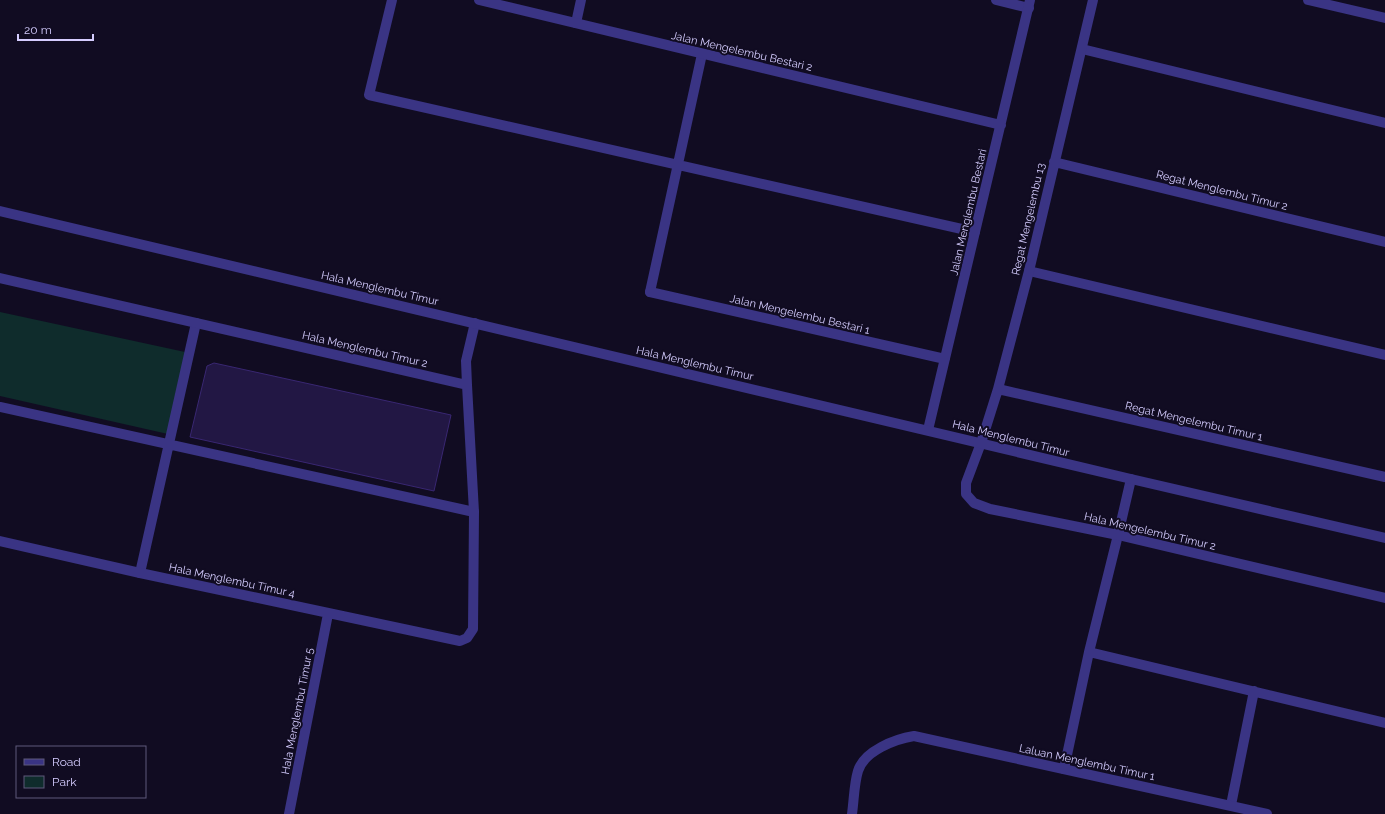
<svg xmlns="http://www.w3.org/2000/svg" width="1385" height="814" font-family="Raleway,sans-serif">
  <rect width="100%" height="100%" fill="#110c22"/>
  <!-- green -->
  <path fill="#0f2c2c" d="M 0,312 L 185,352 L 168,434 L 0,396 Z"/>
  <!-- building -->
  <path fill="#221744" stroke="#392772" d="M 214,363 L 451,415 L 434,491 L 190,437 L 207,366 Z"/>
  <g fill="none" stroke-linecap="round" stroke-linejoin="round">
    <!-- service -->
    <path stroke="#3a3484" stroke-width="10" d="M 392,0 L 369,95 L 975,232
      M 996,0 L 1029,8
      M 576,23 L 581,0
      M 1082,49 L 1385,123
      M 1029,271 L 1385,355
      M 650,292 L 702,54
      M 0,407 L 474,512
      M 140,573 L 196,323
      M 1089,652 L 1385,723
      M 1064,769 L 1089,652 L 1118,535
      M 1231,805 L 1254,691"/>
    <!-- minor -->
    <path stroke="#3a3484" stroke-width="10" d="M 479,0 L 1001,125
      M 1093,0 L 1029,271 L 998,389 L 981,443 L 966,483 L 966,494 L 974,503 L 990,509 L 1118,535 L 1385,598
      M 1308,0 L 1385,18
      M 1054,162 L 1385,242
      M 0,278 L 467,385 L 474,512 L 473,629 L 467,638 L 460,641 L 140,573 L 0,541
      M 650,292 L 945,359
      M 467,385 L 466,361 L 475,323
      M 998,389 L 1385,477
      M 928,430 L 1030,0
      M 1118,535 L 1131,479
      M 289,814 L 328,614
      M 852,814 C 854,800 854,784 858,771 C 864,751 895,739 914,736 L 1267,814"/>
    <!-- tertiary -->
    <path stroke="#3a3484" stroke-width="10" d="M 0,211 L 1131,479 L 1385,538"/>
  </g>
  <g text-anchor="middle" stroke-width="4" stroke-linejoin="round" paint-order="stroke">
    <!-- street labels -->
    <g font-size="11" fill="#d5cdff" stroke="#110c22">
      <text transform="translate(742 51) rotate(13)" y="4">Jalan Mengelembu Bestari 2</text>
      <text transform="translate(1222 190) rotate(14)" y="4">Regat Menglembu Timur 2</text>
      <text transform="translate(968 212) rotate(-77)" y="4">Jalan Menglembu Bestari</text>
      <text transform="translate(1028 219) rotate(-77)" y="4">Regat Mengelembu 13</text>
      <text transform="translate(380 288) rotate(13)" y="4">Hala Menglembu Timur</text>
      <text transform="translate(800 314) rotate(13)" y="4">Jalan Mengelembu Bestari 1</text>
      <text transform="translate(365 349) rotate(13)" y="4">Hala Menglembu Timur 2</text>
      <text transform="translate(695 363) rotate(13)" y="4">Hala Menglembu Timur</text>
      <text transform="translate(1194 421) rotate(13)" y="4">Regat Mengelembu Timur 1</text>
      <text transform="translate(1011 438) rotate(14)" y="4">Hala Menglembu Timur</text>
      <text transform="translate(1150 531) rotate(13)" y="4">Hala Mengelembu Timur 2</text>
      <text transform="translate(232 580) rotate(12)" y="4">Hala Menglembu Timur 4</text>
      <text transform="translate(297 711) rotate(-79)" y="4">Hala Menglembu Timur 5</text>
      <text transform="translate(1087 762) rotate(12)" y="4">Laluan Menglembu Timur 1</text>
    </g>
  </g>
  <!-- legend -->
  <rect x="16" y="746" width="130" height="52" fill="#110c22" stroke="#5f597a"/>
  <rect x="24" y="759" width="20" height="6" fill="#3a3484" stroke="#5f597a"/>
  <text x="52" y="766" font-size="12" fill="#d5cdff">Road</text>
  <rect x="24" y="776" width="20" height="12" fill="#0f2c2c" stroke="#5f597a"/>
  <text x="52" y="786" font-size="12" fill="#d5cdff">Park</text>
  <!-- scale -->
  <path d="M18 34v6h75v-6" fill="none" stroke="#d5cdff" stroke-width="2"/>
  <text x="24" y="34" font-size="12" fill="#d5cdff" stroke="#110c22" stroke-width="3" paint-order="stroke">20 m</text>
</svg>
